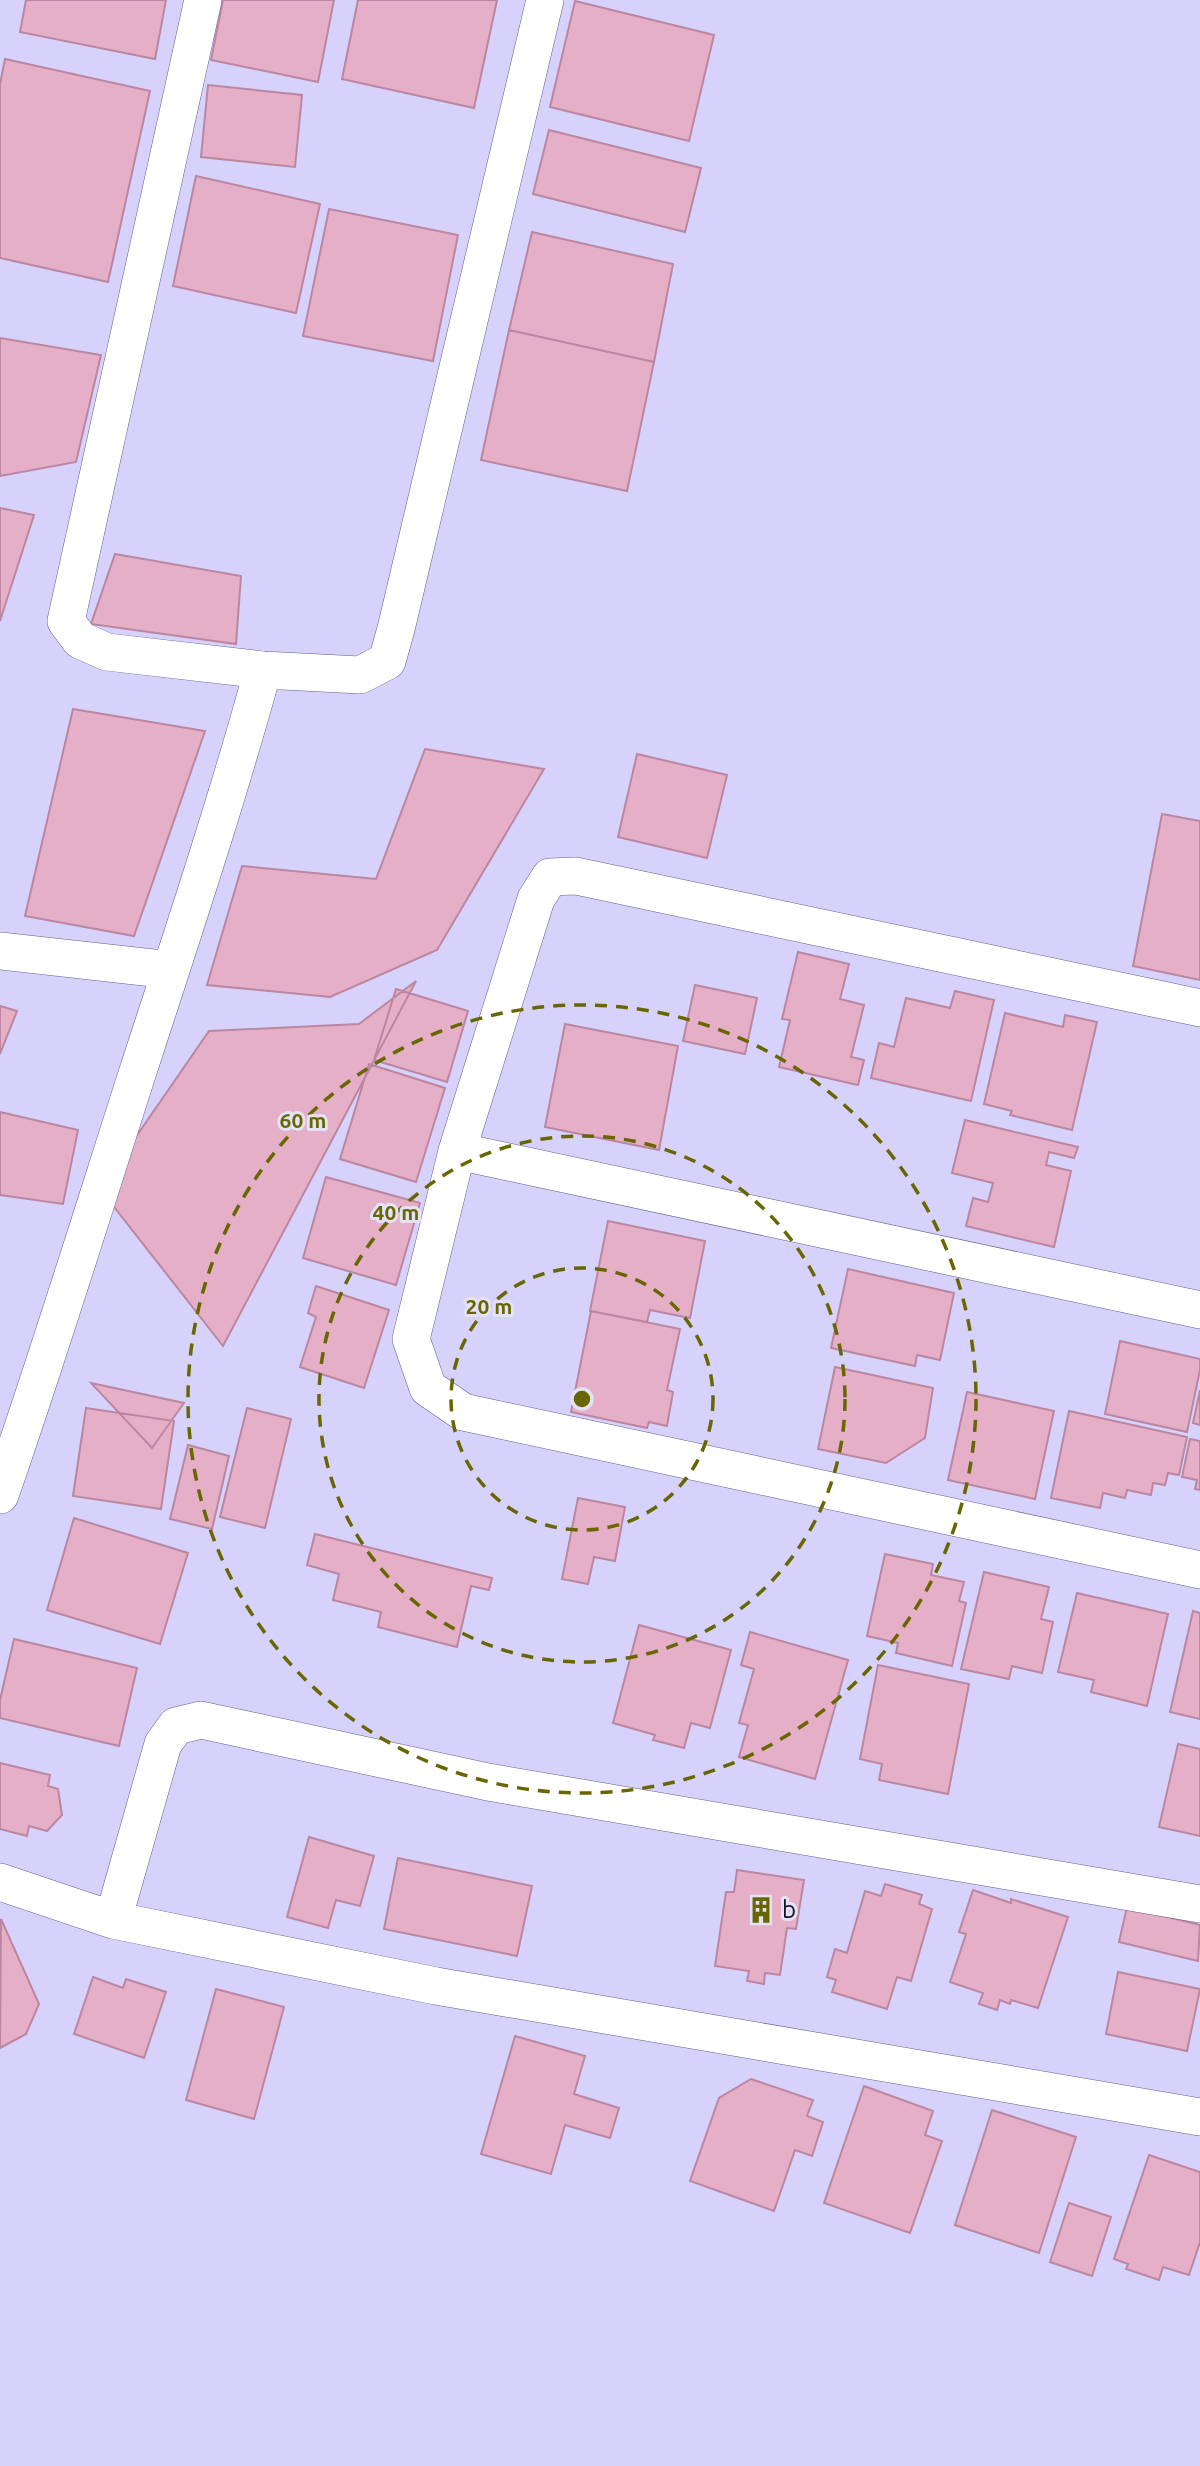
<svg xmlns="http://www.w3.org/2000/svg" width="1200" height="2466" font-family="Ubuntu,sans-serif">
  <rect width="100%" height="100%" fill="#d6d2fc"/>
  <!-- building -->
  <path fill="#e5afc8" stroke="#bb87a0" stroke-width="2" d="M 26,0 L 166,0 L 155,59 L 20,32 Z
    M 223,0 L 334,0 L 318,82 L 211,60 Z
    M 358,0 L 497,0 L 474,108 L 342,79 Z
    M 575,1 L 714,35 L 689,141 L 550,107 Z
    M 5,59 L 150,91 L 108,282 L 0,258 L 0,84 Z
    M 208,85 L 302,95 L 295,167 L 201,157 Z
    M 549,130 L 701,168 L 685,232 L 533,194 Z
    M 196,176 L 320,204 L 296,313 L 173,286 Z
    M 329,209 L 458,235 L 433,361 L 303,336 Z
    M 532,232 L 673,264 L 654,362 L 509,330 Z
    M 509,330 L 654,362 L 627,491 L 481,460 Z
    M 0,338 L 101,355 L 76,462 L 0,476 Z
    M 0,508 L 34,515 L 0,621 Z
    M 115,554 L 241,576 L 236,644 L 91,624 Z
    M 73,709 L 205,731 L 134,936 L 25,916 Z
    M 425,749 L 544,769 L 437,950 L 330,997 L 207,985 L 242,866 L 376,879 Z
    M 637,754 L 727,775 L 707,858 L 618,837 Z
    M 1162,814 L 1200,821 L 1200,980 L 1133,966 Z
    M 798,952 L 849,964 L 840,999 L 864,1005 L 851,1057 L 864,1060 L 858,1085 L 779,1067 L 790,1020 L 782,1019 Z
    M 416,981 L 223,1346 L 100,1189 L 209,1031 L 359,1024 Z
    M 695,985 L 757,998 L 745,1054 L 683,1041 Z
    M 396,989 L 468,1011 L 447,1082 L 374,1060 Z
    M 955,991 L 994,1000 L 971,1101 L 871,1078 L 879,1043 L 894,1047 L 906,998 L 950,1008 Z
    M 0,1006 L 17,1011 L 0,1054 Z
    M 1005,1013 L 1063,1027 L 1065,1015 L 1097,1022 L 1072,1130 L 1010,1115 L 1012,1111 L 984,1104 Z
    M 565,1024 L 678,1046 L 659,1150 L 545,1127 Z
    M 369,1064 L 445,1088 L 416,1182 L 340,1159 Z
    M 0,1112 L 78,1130 L 63,1204 L 0,1195 Z
    M 965,1120 L 1078,1147 L 1074,1158 L 1049,1152 L 1046,1165 L 1071,1171 L 1054,1247 L 966,1226 L 973,1198 L 988,1202 L 993,1183 L 952,1173 Z
    M 326,1177 L 420,1203 L 396,1285 L 303,1258 Z
    M 608,1221 L 705,1241 L 690,1318 L 650,1310 L 647,1322 L 590,1311 Z
    M 848,1269 L 954,1293 L 940,1360 L 917,1355 L 915,1366 L 831,1348 Z
    M 316,1286 L 389,1310 L 364,1388 L 300,1367 L 316,1317 L 308,1313 Z
    M 591,1311 L 680,1329 L 667,1390 L 673,1392 L 667,1426 L 649,1422 L 647,1428 L 571,1412 Z
    M 1120,1341 L 1200,1359 L 1200,1370 L 1187,1432 L 1105,1414 Z
    M 835,1367 L 933,1388 L 925,1438 L 886,1463 L 818,1449 Z
    M 91,1383 L 184,1403 L 152,1448 Z
    M 1200,1390 L 1200,1425 L 1193,1423 Z
    M 967,1392 L 1054,1411 L 1035,1499 L 948,1480 Z
    M 86,1408 L 174,1421 L 161,1509 L 73,1496 Z
    M 247,1408 L 291,1419 L 265,1528 L 220,1517 Z
    M 1069,1411 L 1187,1437 L 1179,1475 L 1168,1473 L 1165,1485 L 1153,1483 L 1151,1495 L 1127,1490 L 1125,1498 L 1103,1493 L 1100,1508 L 1051,1498 Z
    M 1190,1439 L 1200,1441 L 1200,1490 L 1195,1489 L 1197,1480 L 1182,1477 Z
    M 188,1445 L 229,1456 L 212,1529 L 170,1519 Z
    M 578,1498 L 625,1507 L 615,1561 L 594,1557 L 588,1584 L 562,1579 Z
    M 74,1518 L 188,1553 L 160,1644 L 47,1610 Z
    M 315,1534 L 492,1578 L 489,1590 L 471,1586 L 457,1647 L 378,1627 L 381,1612 L 333,1600 L 339,1574 L 307,1565 Z
    M 885,1554 L 933,1564 L 931,1575 L 964,1582 L 959,1601 L 966,1603 L 952,1666 L 896,1653 L 898,1643 L 867,1636 Z
    M 984,1572 L 1049,1587 L 1041,1619 L 1053,1622 L 1042,1673 L 1012,1666 L 1009,1679 L 961,1669 Z
    M 1077,1593 L 1168,1614 L 1147,1706 L 1091,1692 L 1094,1680 L 1058,1672 Z
    M 1193,1611 L 1200,1613 L 1200,1719 L 1170,1712 Z
    M 639,1625 L 731,1650 L 710,1728 L 691,1723 L 684,1748 L 653,1740 L 655,1735 L 613,1723 Z
    M 750,1632 L 848,1660 L 815,1779 L 739,1757 L 748,1725 L 739,1723 L 754,1669 L 741,1665 Z
    M 14,1639 L 137,1668 L 119,1746 L 0,1718 L 0,1700 Z
    M 878,1665 L 969,1684 L 948,1794 L 879,1780 L 882,1764 L 860,1759 Z
    M 1178,1744 L 1200,1749 L 1200,1836 L 1159,1827 Z
    M 0,1763 L 50,1775 L 48,1786 L 58,1789 L 62,1815 L 47,1831 L 29,1826 L 27,1836 L 0,1829 Z
    M 309,1837 L 374,1856 L 360,1906 L 336,1900 L 328,1928 L 287,1917 Z
    M 398,1858 L 532,1886 L 517,1956 L 384,1929 Z
    M 737,1870 L 804,1880 L 796,1929 L 787,1928 L 780,1975 L 765,1973 L 764,1984 L 747,1981 L 749,1971 L 715,1966 L 726,1892 L 734,1892 Z
    M 885,1884 L 922,1895 L 919,1904 L 932,1909 L 911,1981 L 897,1977 L 887,2009 L 832,1992 L 836,1980 L 827,1977 L 835,1949 L 847,1953 L 865,1891 L 881,1896 Z
    M 973,1890 L 1011,1903 L 1011,1899 L 1068,1917 L 1038,2008 L 1011,2000 L 1010,2004 L 1000,2000 L 997,2010 L 979,2004 L 983,1993 L 950,1982 L 966,1934 L 959,1932 Z
    M 1127,1907 L 1200,1925 L 1198,1961 L 1119,1942 Z
    M 1,1919 L 39,2004 L 26,2034 L 0,2048 Z
    M 1118,1972 L 1200,1989 L 1187,2051 L 1106,2034 Z
    M 93,1977 L 123,1988 L 126,1979 L 166,1992 L 144,2058 L 74,2034 Z
    M 216,1989 L 284,2007 L 254,2119 L 186,2100 Z
    M 515,2036 L 585,2056 L 574,2094 L 619,2108 L 610,2138 L 565,2125 L 551,2174 L 481,2154 Z
    M 751,2079 L 813,2100 L 807,2116 L 823,2122 L 812,2156 L 795,2150 L 774,2211 L 690,2181 L 719,2098 Z
    M 864,2086 L 933,2111 L 925,2135 L 942,2141 L 910,2233 L 824,2203 Z
    M 992,2110 L 1076,2137 L 1039,2253 L 955,2225 Z
    M 1149,2155 L 1200,2172 L 1200,2242 L 1189,2275 L 1163,2267 L 1159,2280 L 1126,2269 L 1128,2264 L 1114,2259 Z
    M 1069,2203 L 1111,2217 L 1092,2276 L 1050,2262 Z"/>
  <g fill="none" stroke-linecap="round" stroke-linejoin="round">
    <defs>
      <path id="minor" d="M 203,0 L 66,621 L 80,640 L 107,652 L 263,670 L 360,675 L 387,661 L 396,629 L 545,0
        M 0,951 L 171,970
        M 1200,1008 L 576,876 L 550,877 L 536,899 L 457,1151 L 411,1339 L 428,1388 L 463,1412 L 1200,1570
        M 457,1151 L 1200,1310
        M 0,1495 C 49,1354 93,1211 139,1068 C 182,936 226,804 263,670
        M 0,1882 L 113,1920 L 436,1986 L 1200,2117
        M 113,1920 L 163,1744 L 176,1726 L 201,1720 L 488,1782 L 1200,1904"/>
    </defs>
    <!-- minor casing -->
    <use href="#minor" stroke="#645f8c" stroke-width="38"/>
    <!-- minor -->
    <use href="#minor" stroke="#fff" stroke-width="37"/>
  </g>
  <!-- distance rings -->
  <g fill="none" stroke="#686600" stroke-width="3.5" stroke-dasharray="12 9">
    <circle cx="582" cy="1399" r="131"/>
    <circle cx="582" cy="1399" r="263"/>
    <circle cx="582" cy="1399" r="394"/>
  </g>
  <!-- icons -->
  <defs>
    <symbol id="building-bare" viewBox="-9 -9 18 18"><path d="M-4-6H4V6H1V3H-1V6H-4ZM-2.5-4.3h1.7v1.8h-1.7ZM.8-4.3h1.7v1.8H.8ZM-2.5-1h1.7V.8h-1.7ZM.8-1h1.7V.8H.8Z" fill="#686600" stroke="#e4e2f7" stroke-width="2.5" paint-order="stroke"/></symbol>
  </defs>
  <g fill-rule="evenodd">
    <use href="#building-bare" x="742" y="1891" width="38" height="38"/>
  </g>
  <g text-anchor="middle" stroke-width="6" stroke-linejoin="round" paint-order="stroke">
    <!-- poi labels -->
    <g font-size="24" fill="#141123" stroke="#e4e2f7" text-anchor="start">
      <text x="782" y="1918">b</text>
    </g>
  </g>
  <circle cx="582" cy="1399" r="10" fill="#686600" stroke="#e4e2f7" stroke-width="3.5"/>
  <g font-size="21" text-anchor="middle" font-weight="bold" fill="#686600" stroke="#e4e2f7" stroke-width="6" stroke-linejoin="round" paint-order="stroke">
    <text x="303" y="1128">60 m</text>
    <text x="396" y="1220">40 m</text>
    <text x="489" y="1314">20 m</text>
  </g>
</svg>
